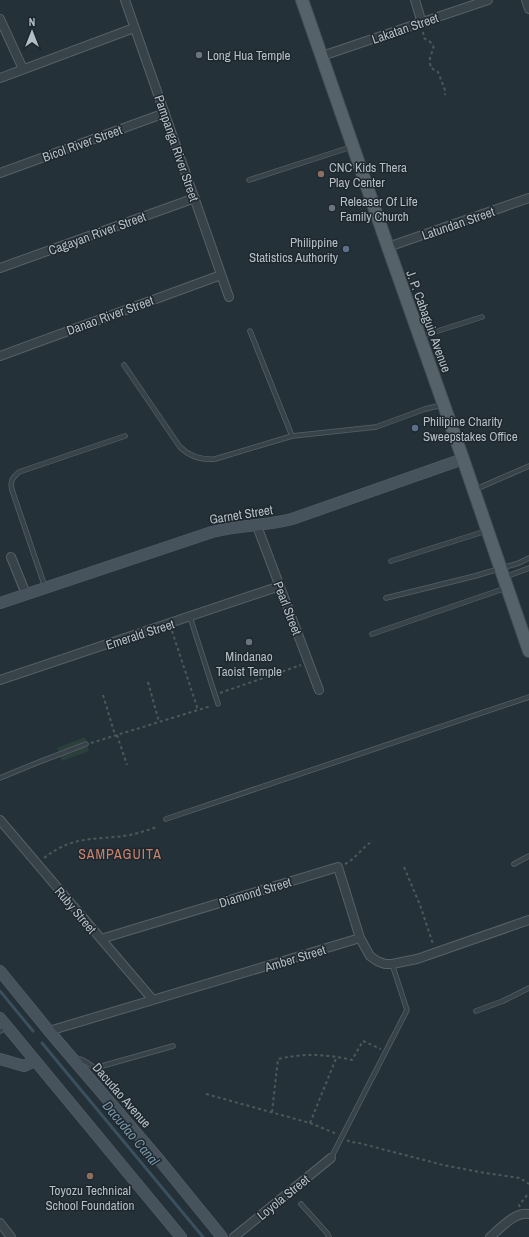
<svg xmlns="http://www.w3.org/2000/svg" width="529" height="1237" font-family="'Archivo Narrow',sans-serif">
  <rect width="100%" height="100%" fill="#253138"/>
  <!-- pitch -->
  <path fill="#2b3f3b" d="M 85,737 L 89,751 L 62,761 L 57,748 Z"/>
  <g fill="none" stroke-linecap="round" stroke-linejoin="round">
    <!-- stream -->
    <path stroke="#3a505e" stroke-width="3" d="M 0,991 L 33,1031
      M 42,1043 L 203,1237"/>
    <defs>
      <path id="lane" d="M 249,180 L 351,147
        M 250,331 L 292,436 L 376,427 L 425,409 L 442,405
        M 422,336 L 482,317
        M 124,365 L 180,447 C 190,457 201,460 215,459 L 292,436
        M 474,490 L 529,466
        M 391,561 L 486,531
        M 505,577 L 529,568
        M 45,587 L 12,490 C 10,481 12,478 19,472 L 125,436
        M 386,598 L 475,576 L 519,563 L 529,558
        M 190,617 L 218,704
        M 372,634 L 506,588
        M 0,778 L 39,762 L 86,744
        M 166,819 L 529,697
        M 514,864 L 529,856
        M 476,1011 L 503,1001 L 529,988
        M 0,1031 L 7,1027
        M 76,1058 C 84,1059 88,1064 95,1068 L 173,1046
        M 331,1158 L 407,1010 L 392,964
        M 301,1204 L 327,1233 L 329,1237"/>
      <path id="street" d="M 125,0 L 229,297
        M 415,0 L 422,23
        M 526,0 L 529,9
        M 0,19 L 23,69
        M 322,56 L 488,0
        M 0,78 L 134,28
        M 0,173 L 165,113
        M 388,247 L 529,198
        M 0,268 L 195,198
        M 0,356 L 221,275
        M 257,526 L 319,690
        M 11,557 L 26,594
        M 0,680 L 280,586
        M 0,820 L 153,1000
        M 101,939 L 338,867 L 360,938 L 370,956 L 377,961 L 385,964 L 392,964 L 417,959 L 529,920
        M 49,1031 L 360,938
        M 0,1223 L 11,1237
        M 234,1237 L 331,1158
        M 490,1237 C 501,1228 514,1212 529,1214"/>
      <path id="secondary" d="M 0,603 L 212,532 C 238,525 266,526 292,519 L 463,459
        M 0,971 L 49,1031 L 161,1162 L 222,1237
        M 0,1018 L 181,1237
        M 0,1059 L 24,1066 L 35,1061"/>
      <path id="primary" d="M 302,0 L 388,247 L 463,459 L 529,651"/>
    </defs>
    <!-- lane casing -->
    <use href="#lane" stroke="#566067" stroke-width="5.5"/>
    <!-- street casing -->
    <use href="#street" stroke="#566067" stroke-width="10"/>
    <!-- secondary casing -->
    <use href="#secondary" stroke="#566067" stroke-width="12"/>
    <!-- primary casing -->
    <use href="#primary" stroke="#444e55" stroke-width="14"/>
    <!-- path -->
    <path stroke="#495b59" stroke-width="2" stroke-dasharray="3 3" stroke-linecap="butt" d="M 423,32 L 424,38 C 426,40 430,41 432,44 C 436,49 430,53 430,59 C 429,62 431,66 431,68 L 438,72 L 445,90 L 445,95
      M 172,631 L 198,710
      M 148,682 L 159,722
      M 220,693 L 301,665
      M 103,695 L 115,735
      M 117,735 L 127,765
      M 91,743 L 211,706
      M 44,858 C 75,834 95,841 130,835 C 139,833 148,830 157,827
      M 345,864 C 356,859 362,847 373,841
      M 404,867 L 420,905 L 433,944
      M 206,1094 L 310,1123 L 337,1134
      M 272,1112 L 278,1059 C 305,1053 326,1054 352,1060 L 363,1041 L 381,1049
      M 310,1123 L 337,1056
      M 347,1140 L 350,1142 L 359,1143 L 443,1165 L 485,1173 L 520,1178 L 529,1184
      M 520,1207 L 519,1205 L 529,1193"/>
    <!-- lane -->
    <use href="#lane" stroke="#384249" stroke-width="4"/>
    <!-- street -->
    <use href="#street" stroke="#384249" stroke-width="8"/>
    <!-- secondary -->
    <use href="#secondary" stroke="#47535c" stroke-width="11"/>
    <!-- primary -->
    <use href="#primary" stroke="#566269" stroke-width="12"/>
  </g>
  <!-- markers -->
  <g fill="#6b7280" stroke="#1e272e" stroke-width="1.5">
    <circle cx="199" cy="55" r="4"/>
    <circle cx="332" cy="208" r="4"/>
    <circle cx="249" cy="642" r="4"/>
  </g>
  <g fill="#8d6e63" stroke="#1e272e" stroke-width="1.5">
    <circle cx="321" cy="174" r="4"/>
    <circle cx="90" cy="1176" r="4"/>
  </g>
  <g fill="#5c6f8a" stroke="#1e272e" stroke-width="1.5">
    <circle cx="346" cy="249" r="4"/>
    <circle cx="415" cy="428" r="4"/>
  </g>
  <g text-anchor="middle" stroke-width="3" stroke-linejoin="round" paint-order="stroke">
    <!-- street labels -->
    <g font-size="13" fill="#b4bec5" stroke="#1e272e">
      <text transform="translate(405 28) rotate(-19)" y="5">Lakatan Street</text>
      <text transform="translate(82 143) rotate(-20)" y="5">Bicol River Street</text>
      <text transform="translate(177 148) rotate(71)" y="5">Pampanga River Street</text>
      <text transform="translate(458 223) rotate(-19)" y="5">Latundan Street</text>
      <text transform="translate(97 233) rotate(-20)" y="5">Cagayan River Street</text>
      <text transform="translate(110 315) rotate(-20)" y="5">Danao River Street</text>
      <text transform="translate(429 321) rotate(70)" y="5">J. P. Cabaguio Avenue</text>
      <text transform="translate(241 514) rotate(-9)" y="5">Garnet Street</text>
      <text transform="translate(288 608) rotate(69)" y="5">Pearl Street</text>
      <text transform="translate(140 634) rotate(-18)" y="5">Emerald Street</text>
      <text transform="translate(255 892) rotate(-17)" y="5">Diamond Street</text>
      <text transform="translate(76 910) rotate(50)" y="5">Ruby Street</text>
      <text transform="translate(295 958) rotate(-17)" y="5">Amber Street</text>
      <text transform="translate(122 1095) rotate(49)" y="5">Dacudao Avenue</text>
      <text transform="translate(283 1197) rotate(-39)" y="5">Loyola Street</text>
    </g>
    <!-- poi labels -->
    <g font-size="13" fill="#b4bec5" stroke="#1e272e" text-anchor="start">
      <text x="207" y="60">Long Hua Temple</text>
      <text x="329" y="172">CNC Kids Thera<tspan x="329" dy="15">Play Center</tspan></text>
      <text x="340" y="206">Releaser Of Life<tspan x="340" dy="15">Family Church</tspan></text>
      <text x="338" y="247" text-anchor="end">Philippine<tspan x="338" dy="15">Statistics Authority</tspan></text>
      <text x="423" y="426">Philipine Charity<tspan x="423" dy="15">Sweepstakes Office</tspan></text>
      <text x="249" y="661" text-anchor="middle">Mindanao<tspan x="249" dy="15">Taoist Temple</tspan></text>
      <text x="90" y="1195" text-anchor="middle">Toyozu Technical<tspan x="90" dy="15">School Foundation</tspan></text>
    </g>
    <!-- neighbourhood labels -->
    <g font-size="14" letter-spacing="1" fill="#c8826c" stroke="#1e272e">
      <text x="120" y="859">SAMPAGUITA</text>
    </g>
    <!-- water labels -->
    <g font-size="14" font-style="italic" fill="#7794a5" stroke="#1e272e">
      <text transform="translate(131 1133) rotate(50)" y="5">Dacudao Canal</text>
    </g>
  </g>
  <!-- north arrow -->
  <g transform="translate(32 32)" stroke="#1e272e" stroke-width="3" paint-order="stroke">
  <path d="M0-3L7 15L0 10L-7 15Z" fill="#b4bec5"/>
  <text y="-6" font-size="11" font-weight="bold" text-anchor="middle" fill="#b4bec5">N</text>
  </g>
</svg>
